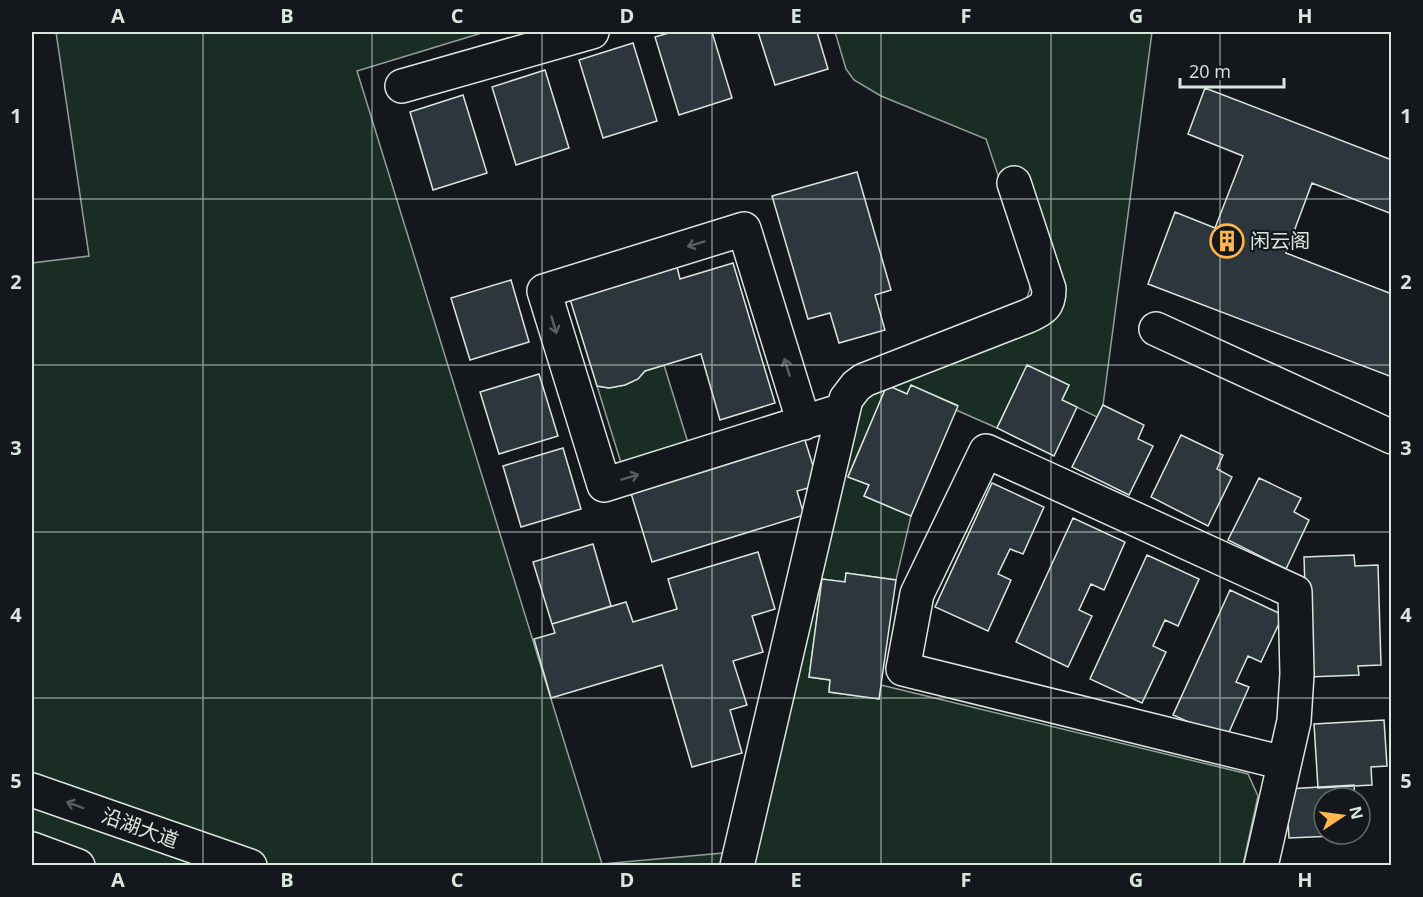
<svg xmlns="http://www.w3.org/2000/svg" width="1423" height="897" font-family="'Open Sans','Noto Sans SC',sans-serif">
  <rect width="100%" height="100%" fill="#14181c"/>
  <!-- green -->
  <path fill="#1a2d24" stroke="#939e99" stroke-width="1.5" d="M 56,32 L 485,32 L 357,71 L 602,864 L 756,850 L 853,406 L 1024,303 C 1031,291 1032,282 1029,268 L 986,139 L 881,96 L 854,80 L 846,69 L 835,32 L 1152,32 L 1103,405 L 1097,417 L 1062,400 L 1069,385 L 1027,366 L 997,428 L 956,410 L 957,405 L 912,386 L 907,394 L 887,386 L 848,476 L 869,485 L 864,496 L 911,516 L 896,580 L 846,573 L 845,582 L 822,579 L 809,677 L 830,680 L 829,692 L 879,699 L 881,685 L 1248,774 L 1258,796 L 1243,865 L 32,865 L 32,263 L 89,256 Z
    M 664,365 L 689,446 L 622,466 L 597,386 L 609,388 L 625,385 L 638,379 L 645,371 Z"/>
  <!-- building -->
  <path fill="#2c363c" stroke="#d8e6dc" stroke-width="1.5" d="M 672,32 L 712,32 L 732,98 L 679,115 L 655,37 Z
    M 758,32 L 817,32 L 828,69 L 775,85 Z
    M 633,43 L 657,121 L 603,138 L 579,60 Z
    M 545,70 L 569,148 L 516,165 L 492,87 Z
    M 1205,88 L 1392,160 L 1392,214 L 1312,183 L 1286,253 L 1392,294 L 1392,377 L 1148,284 L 1175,212 L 1215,228 L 1243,156 L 1188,134 Z
    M 463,95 L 487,173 L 433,190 L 410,112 Z
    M 857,172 L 891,290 L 875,295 L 885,330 L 839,343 L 830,313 L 808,319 L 772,196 Z
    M 733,263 L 775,403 L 720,420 L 701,354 L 645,371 L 638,379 L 625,385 L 609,388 L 597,386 L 570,299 L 677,267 L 680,279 Z
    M 511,280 L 529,342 L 470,360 L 451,298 Z
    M 1027,365 L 1069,385 L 1062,400 L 1077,407 L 1054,456 L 997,428 Z
    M 539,374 L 558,436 L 499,454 L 480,392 Z
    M 887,385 L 907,394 L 911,385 L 958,406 L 911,516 L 864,496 L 869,485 L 848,477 Z
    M 1103,405 L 1144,425 L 1138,439 L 1153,446 L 1129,495 L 1072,467 Z
    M 1181,435 L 1223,455 L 1217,469 L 1232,477 L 1208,526 L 1151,497 Z
    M 804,437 L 819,485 L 797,491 L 804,515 L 652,562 L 630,490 Z
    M 563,448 L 581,509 L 521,527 L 503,466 Z
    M 1259,478 L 1301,498 L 1294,512 L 1309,520 L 1286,569 L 1228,540 Z
    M 992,483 L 1044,507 L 1023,554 L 1010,549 L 998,574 L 1011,580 L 988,631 L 935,607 Z
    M 1073,518 L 1125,542 L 1104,590 L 1091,584 L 1079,610 L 1092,616 L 1068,667 L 1016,642 Z
    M 593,544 L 611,606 L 552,624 L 533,562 Z
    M 758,552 L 775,609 L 752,616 L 763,652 L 733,661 L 747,705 L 730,710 L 742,753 L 692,767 L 662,665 L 551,698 L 534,639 L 555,633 L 552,624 L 626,602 L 633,622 L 677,609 L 668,579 Z
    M 1147,555 L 1199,579 L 1178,626 L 1165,620 L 1153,646 L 1166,652 L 1142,703 L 1090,679 Z
    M 1354,555 L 1355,566 L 1378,565 L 1381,665 L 1358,666 L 1359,675 L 1308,677 L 1304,557 Z
    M 846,573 L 896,580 L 879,699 L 829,692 L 830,680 L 809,677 L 822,579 L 845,582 Z
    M 1230,590 L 1283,615 L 1261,662 L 1248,656 L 1236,682 L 1249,687 L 1226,739 L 1173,715 Z
    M 1384,720 L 1387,766 L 1371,767 L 1372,785 L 1318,788 L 1314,724 Z
    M 1354,785 L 1355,798 L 1324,798 L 1324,834 L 1357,835 L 1289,838 L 1286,789 Z"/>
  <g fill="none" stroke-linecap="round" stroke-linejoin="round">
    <defs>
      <path id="minor" d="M 402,86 L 592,32
        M 1156,329 L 1392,437
        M 804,423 L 744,229 L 544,291 L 604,485 L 843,410
        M 32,790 L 250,866
        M 32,849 L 78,866
        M 737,866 L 846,399 L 856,386 L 864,380 L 1028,316 C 1043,309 1049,306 1049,289 L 1014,183
        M 1261,866 L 1294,721 L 1297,674 L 1295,592 L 986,451 L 917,594 L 903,669 L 1284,763"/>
    </defs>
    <!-- minor casing -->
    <use href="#minor" stroke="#d8e6dc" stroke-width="36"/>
    <!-- minor -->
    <use href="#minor" stroke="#14181c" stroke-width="33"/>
  </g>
  <!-- one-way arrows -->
  <defs><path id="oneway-shaft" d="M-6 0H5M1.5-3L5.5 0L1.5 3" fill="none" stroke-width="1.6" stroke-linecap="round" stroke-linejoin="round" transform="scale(1.5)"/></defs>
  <g stroke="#59605f">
    <use href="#oneway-shaft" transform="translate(696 244) rotate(163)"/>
    <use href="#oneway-shaft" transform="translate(554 325) rotate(73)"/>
    <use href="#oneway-shaft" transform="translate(787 367) rotate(-107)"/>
    <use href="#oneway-shaft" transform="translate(630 477) rotate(-17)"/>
    <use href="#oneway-shaft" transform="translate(75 805) rotate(-160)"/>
  </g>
  <!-- grid -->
  <path fill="none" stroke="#d8e6dc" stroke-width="1.5" stroke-opacity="0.55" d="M 203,32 L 203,866M 372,32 L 372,866M 542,32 L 542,866M 712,32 L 712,866M 881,32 L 881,866M 1051,32 L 1051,866M 1220,32 L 1220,866M 32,199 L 1392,199M 32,365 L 1392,365M 32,532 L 1392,532M 32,698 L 1392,698"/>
  <!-- icons -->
  <defs>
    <symbol id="building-ring" viewBox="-11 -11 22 22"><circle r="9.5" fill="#14181c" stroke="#ffb74d" stroke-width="1.5"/><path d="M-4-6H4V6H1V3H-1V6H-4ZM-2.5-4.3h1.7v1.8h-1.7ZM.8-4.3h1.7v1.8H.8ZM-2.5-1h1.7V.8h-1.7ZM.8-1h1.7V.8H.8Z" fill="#ffb74d"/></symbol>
  </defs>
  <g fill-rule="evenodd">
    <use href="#building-ring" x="1208" y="222" width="38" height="38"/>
  </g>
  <g text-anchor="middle" stroke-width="4.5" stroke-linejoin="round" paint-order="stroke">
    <!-- poi labels -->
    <g font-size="20" fill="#d8e6dc" stroke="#14181c" text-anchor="start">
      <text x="1250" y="248">闲云阁</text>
    </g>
    <!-- street labels -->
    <g font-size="20" fill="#d8e6dc" stroke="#14181c">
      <text transform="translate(140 828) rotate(20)" y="7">沿湖大道</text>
    </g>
  </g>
  <!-- border -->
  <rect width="1423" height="897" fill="none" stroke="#14181c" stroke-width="66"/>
  <!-- north arrow -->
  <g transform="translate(1342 816) rotate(77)"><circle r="28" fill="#14181c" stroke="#626a69" stroke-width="1.5"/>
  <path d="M0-4.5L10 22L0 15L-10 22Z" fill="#ffb74d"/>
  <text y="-9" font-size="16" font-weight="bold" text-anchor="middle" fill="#d8e6dc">N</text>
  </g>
  <!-- scale -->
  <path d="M1180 78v9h104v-9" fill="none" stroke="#d8e6dc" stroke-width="3"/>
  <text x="1189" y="78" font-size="18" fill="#d8e6dc" stroke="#14181c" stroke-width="4.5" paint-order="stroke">20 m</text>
  <rect x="33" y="33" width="1357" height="831" fill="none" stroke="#d8e6dc" stroke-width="2"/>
  <g font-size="20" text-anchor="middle" font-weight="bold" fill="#d8e6dc">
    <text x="118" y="23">A</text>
    <text x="287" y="23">B</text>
    <text x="457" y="23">C</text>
    <text x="627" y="23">D</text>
    <text x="796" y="23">E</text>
    <text x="966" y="23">F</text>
    <text x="1136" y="23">G</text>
    <text x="1305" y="23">H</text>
    <text x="16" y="123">1</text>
    <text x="1406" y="123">1</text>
    <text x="16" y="289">2</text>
    <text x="1406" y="289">2</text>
    <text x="16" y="455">3</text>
    <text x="1406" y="455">3</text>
    <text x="16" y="622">4</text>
    <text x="1406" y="622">4</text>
    <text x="16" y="788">5</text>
    <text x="1406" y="788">5</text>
    <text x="118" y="887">A</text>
    <text x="287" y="887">B</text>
    <text x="457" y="887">C</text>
    <text x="627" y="887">D</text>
    <text x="796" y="887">E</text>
    <text x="966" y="887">F</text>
    <text x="1136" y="887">G</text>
    <text x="1305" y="887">H</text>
  </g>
</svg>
